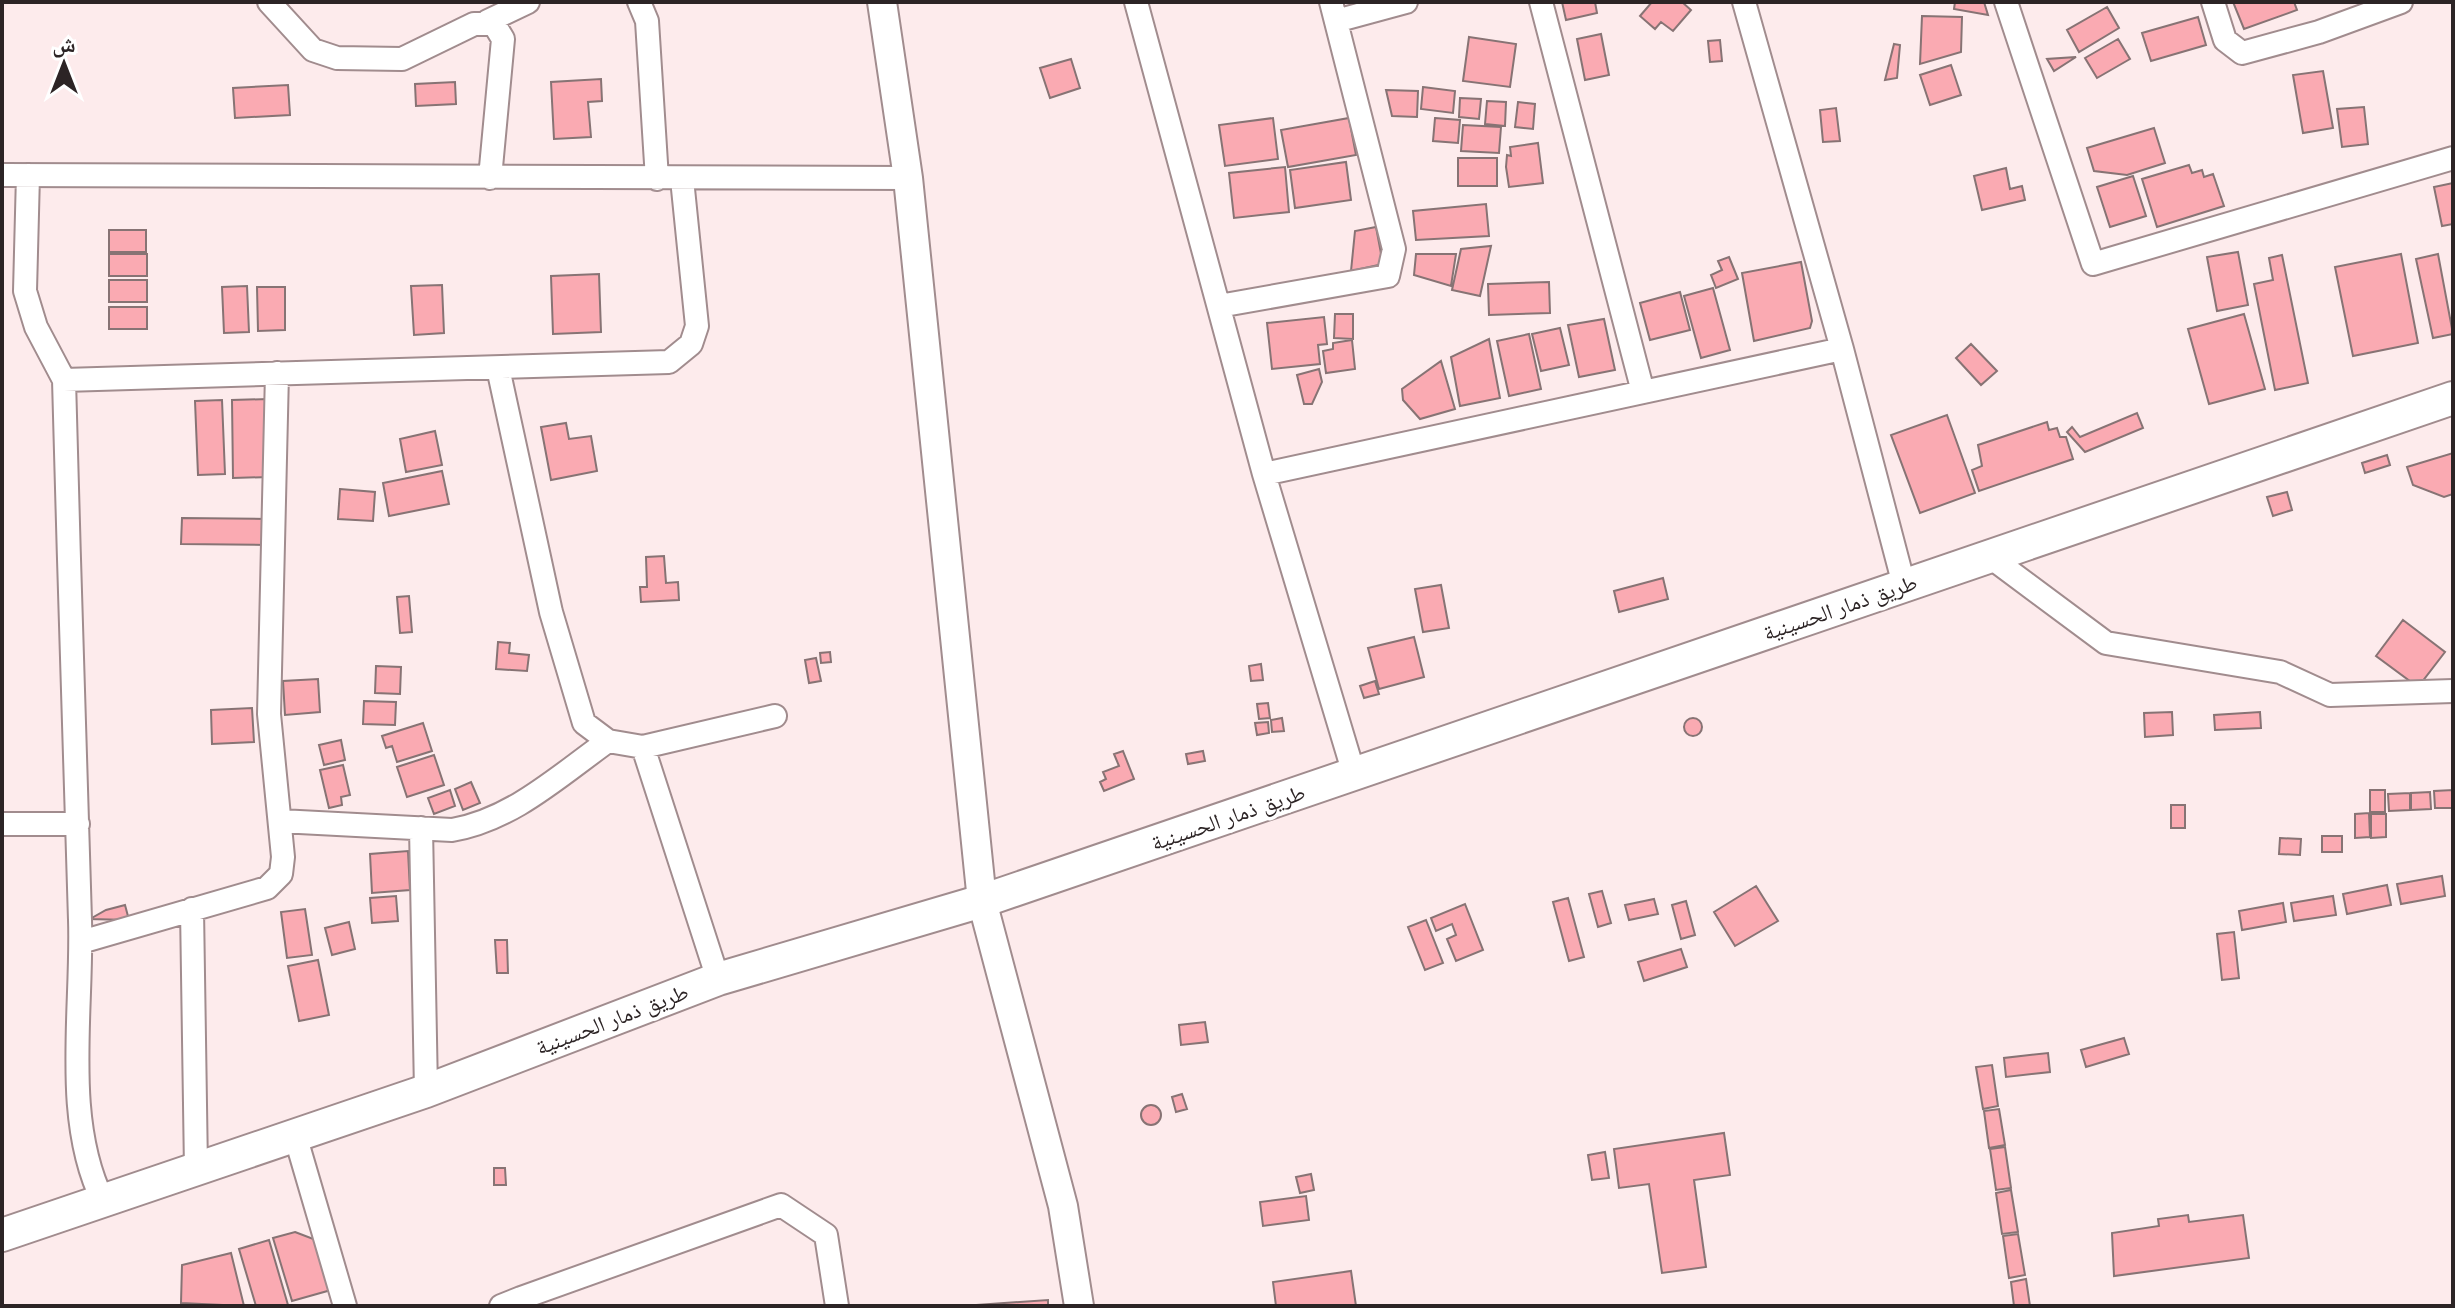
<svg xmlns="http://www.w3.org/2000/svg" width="2455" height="1308" font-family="'Varela Round','Noto Naskh Arabic',sans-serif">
  <rect width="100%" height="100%" fill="#fdebec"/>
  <!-- building -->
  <path fill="#faaab2" stroke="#877374" stroke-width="2" d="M 1562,2 L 1595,2 L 1597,13 L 1566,20 Z
    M 1652,2 L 1682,2 L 1691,10 L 1673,31 L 1661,22 L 1655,29 L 1640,16 Z
    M 1955,2 L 1984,2 L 1988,15 L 1954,9 Z
    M 2233,2 L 2294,2 L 2297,10 L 2244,29 Z
    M 2107,7 L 2119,28 L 2079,52 L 2067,30 Z
    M 1922,16 L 1962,17 L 1961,52 L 1920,64 Z
    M 2198,17 L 2206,45 L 2151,61 L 2142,33 Z
    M 1601,34 L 1609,75 L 1585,80 L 1577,39 Z
    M 1469,37 L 1516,44 L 1510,87 L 1463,81 Z
    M 2118,39 L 2130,59 L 2097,78 L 2085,58 Z
    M 1720,40 L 1722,61 L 1710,62 L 1708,41 Z
    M 1894,44 L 1900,45 L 1897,78 L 1885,80 Z
    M 2076,57 L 2054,71 L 2047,59 Z
    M 1071,59 L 1080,88 L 1050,98 L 1040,68 Z
    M 1951,65 L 1961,95 L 1930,105 L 1920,75 Z
    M 2323,71 L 2333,128 L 2303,133 L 2293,75 Z
    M 601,79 L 602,101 L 588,102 L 591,137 L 554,139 L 551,82 Z
    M 455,82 L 456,104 L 416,106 L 415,84 Z
    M 288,85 L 290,115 L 235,118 L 233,88 Z
    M 1423,87 L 1455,91 L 1453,113 L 1421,109 Z
    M 1386,90 L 1418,91 L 1417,117 L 1392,116 Z
    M 1460,98 L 1481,99 L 1479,119 L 1459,117 Z
    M 1487,101 L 1506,102 L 1505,126 L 1485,124 Z
    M 1518,102 L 1535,104 L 1533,129 L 1515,127 Z
    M 2364,107 L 2368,144 L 2342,147 L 2337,109 Z
    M 1836,108 L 1840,141 L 1823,142 L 1820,110 Z
    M 1273,118 L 1278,159 L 1225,166 L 1219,125 Z
    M 1349,118 L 1356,155 L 1288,167 L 1281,130 Z
    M 1435,118 L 1460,120 L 1458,143 L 1433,141 Z
    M 1463,125 L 1501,127 L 1499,153 L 1461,151 Z
    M 2154,128 L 2165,163 L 2127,175 L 2094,171 L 2087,148 Z
    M 1538,143 L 1543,183 L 1509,187 L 1506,167 L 1507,155 L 1511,156 L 1510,147 Z
    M 1458,158 L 1497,158 L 1497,186 L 1458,186 Z
    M 1346,162 L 1351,200 L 1295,208 L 1290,170 Z
    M 2189,165 L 2192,173 L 2202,170 L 2204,177 L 2213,174 L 2224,206 L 2157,227 L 2142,179 Z
    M 1285,167 L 1289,212 L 1234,218 L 1229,173 Z
    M 2006,168 L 2010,189 L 2022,186 L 2025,200 L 1982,210 L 1974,176 Z
    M 2133,176 L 2146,216 L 2110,227 L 2097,187 Z
    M 2453,183 L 2453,224 L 2442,226 L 2434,187 Z
    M 1486,204 L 1489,236 L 1416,240 L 1413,211 Z
    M 1376,227 L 1383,264 L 1351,271 L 1355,231 Z
    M 109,230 L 146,230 L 146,252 L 109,252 Z
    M 1491,246 L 1480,296 L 1452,290 L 1461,249 Z
    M 2238,252 L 2248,305 L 2217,311 L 2207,257 Z
    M 109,254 L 147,254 L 147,276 L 109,276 Z
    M 1416,254 L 1456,254 L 1451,286 L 1414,275 Z
    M 2401,254 L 2418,343 L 2353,356 L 2335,267 Z
    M 2438,254 L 2453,334 L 2433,338 L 2416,259 Z
    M 2282,255 L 2308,383 L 2275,390 L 2254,284 L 2273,280 L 2269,258 Z
    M 1729,257 L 1738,279 L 1716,288 L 1711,275 L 1722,270 L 1718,261 Z
    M 1801,262 L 1812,321 L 1810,328 L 1754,341 L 1742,273 Z
    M 599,274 L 601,332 L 553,334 L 551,276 Z
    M 109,280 L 147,280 L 147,302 L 109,302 Z
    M 1549,282 L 1550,313 L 1489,315 L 1488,284 Z
    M 442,285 L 444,333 L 414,335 L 411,286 Z
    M 247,286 L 249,332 L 224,333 L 222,287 Z
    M 257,287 L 285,287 L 285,330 L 258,331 Z
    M 1713,288 L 1730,350 L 1701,358 L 1684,296 Z
    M 1680,292 L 1690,330 L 1650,340 L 1640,303 Z
    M 109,307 L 147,307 L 147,329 L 109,329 Z
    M 1335,314 L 1353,314 L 1353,339 L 1334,338 Z
    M 2244,314 L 2265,389 L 2209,404 L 2188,329 Z
    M 1324,317 L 1327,344 L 1318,345 L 1320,364 L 1272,369 L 1267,323 Z
    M 1604,319 L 1615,370 L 1579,377 L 1568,325 Z
    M 1560,328 L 1569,365 L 1541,371 L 1532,334 Z
    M 1529,334 L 1541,389 L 1509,396 L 1497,341 Z
    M 1489,339 L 1500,398 L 1460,406 L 1451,357 Z
    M 1352,340 L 1355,369 L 1326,373 L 1323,351 L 1333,349 L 1333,343 Z
    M 1971,344 L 1997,371 L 1981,385 L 1956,358 Z
    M 1441,361 L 1455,409 L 1420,419 L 1403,400 L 1402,389 Z
    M 1319,369 L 1322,382 L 1312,404 L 1304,404 L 1297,375 Z
    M 268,399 L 269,477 L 233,478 L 232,400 Z
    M 222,400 L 225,474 L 198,475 L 195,401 Z
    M 2137,413 L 2143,428 L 2085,452 L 2067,432 L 2072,427 L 2080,437 Z
    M 1947,415 L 1975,493 L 1920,513 L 1891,435 Z
    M 2047,422 L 2049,430 L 2057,428 L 2060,437 L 2066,437 L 2073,459 L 1979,491 L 1972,470 L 1982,466 L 1978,445 Z
    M 566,423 L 569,439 L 591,436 L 597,471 L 551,480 L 541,427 Z
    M 435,431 L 442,465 L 406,472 L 400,439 Z
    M 2453,453 L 2453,494 L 2444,497 L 2413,485 L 2407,467 Z
    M 2387,455 L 2390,465 L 2365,473 L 2362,463 Z
    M 442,471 L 449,504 L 389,516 L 383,483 Z
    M 340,489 L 375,492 L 373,521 L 338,519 Z
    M 2287,492 L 2292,510 L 2273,516 L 2267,497 Z
    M 182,518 L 267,519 L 267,545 L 181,544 Z
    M 664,556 L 666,583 L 678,582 L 679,600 L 641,602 L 640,587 L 647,587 L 646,557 Z
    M 1663,578 L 1668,599 L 1619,612 L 1614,591 Z
    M 1441,585 L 1449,628 L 1423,632 L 1415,589 Z
    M 409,596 L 412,632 L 400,633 L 397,597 Z
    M 2403,620 L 2445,652 L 2418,687 L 2376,656 Z
    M 1414,637 L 1424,677 L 1379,689 L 1368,648 Z
    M 498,642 L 510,643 L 509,653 L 529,655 L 527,671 L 496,669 Z
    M 830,652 L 831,662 L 821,663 L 820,653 Z
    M 816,658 L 821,681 L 809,683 L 805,660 Z
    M 1261,664 L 1263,680 L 1251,681 L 1249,666 Z
    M 376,666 L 401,667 L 400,694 L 375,693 Z
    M 318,679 L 320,712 L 285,715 L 283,681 Z
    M 1375,681 L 1379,694 L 1364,698 L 1360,686 Z
    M 364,701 L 396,702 L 395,725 L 363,724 Z
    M 1268,703 L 1270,718 L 1259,719 L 1257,704 Z
    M 252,708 L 254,742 L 212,744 L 211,710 Z
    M 2172,712 L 2173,735 L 2145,737 L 2144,713 Z
    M 2260,712 L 2261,728 L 2215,730 L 2214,715 Z
    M1684 727a9 9 0 1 1 18 0a9 9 0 1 1-18 0Z
    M 1282,718 L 1284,731 L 1272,732 L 1271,720 Z
    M 1268,722 L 1269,733 L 1257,735 L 1255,723 Z
    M 423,723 L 432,751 L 397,762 L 392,746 L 386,748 L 382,736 Z
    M 341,740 L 345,760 L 324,765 L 319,745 Z
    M 1123,751 L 1134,779 L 1104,791 L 1100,782 L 1106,779 L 1103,772 L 1119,766 L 1114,754 Z
    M 1203,751 L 1205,761 L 1188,764 L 1186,754 Z
    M 434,755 L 444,785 L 407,797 L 397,767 Z
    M 343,765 L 350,795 L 341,797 L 342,805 L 329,808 L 320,770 Z
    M 471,782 L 480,803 L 463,810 L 455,789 Z
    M 450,790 L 455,806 L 434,814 L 428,798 Z
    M 2370,790 L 2385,790 L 2385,812 L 2370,812 Z
    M 2453,790 L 2453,808 L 2435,808 L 2434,791 Z
    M 2430,792 L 2431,809 L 2411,810 L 2411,793 Z
    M 2410,793 L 2410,810 L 2389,811 L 2388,794 Z
    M 2171,805 L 2185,805 L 2185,828 L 2171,828 Z
    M 2369,813 L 2370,837 L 2355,838 L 2355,814 Z
    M 2371,814 L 2386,814 L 2386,837 L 2371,838 Z
    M 2322,836 L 2342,836 L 2342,852 L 2322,852 Z
    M 2280,838 L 2301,839 L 2300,855 L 2279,854 Z
    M 408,851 L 410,890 L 372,893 L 370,854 Z
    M 2442,876 L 2445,896 L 2401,904 L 2397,884 Z
    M 2387,885 L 2391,905 L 2347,914 L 2343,894 Z
    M 1756,886 L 1778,921 L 1735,946 L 1714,912 Z
    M 1602,891 L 1611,923 L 1598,927 L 1589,894 Z
    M 396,896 L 398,921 L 372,923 L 370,898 Z
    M 2333,896 L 2336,915 L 2294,921 L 2291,903 Z
    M 1568,898 L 1584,957 L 1569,961 L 1553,902 Z
    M 1654,899 L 1658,914 L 1629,920 L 1625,905 Z
    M 1686,901 L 1695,935 L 1681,939 L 1672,905 Z
    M 2283,903 L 2286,922 L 2242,930 L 2239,911 Z
    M 1465,904 L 1483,950 L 1456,961 L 1447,939 L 1456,935 L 1452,924 L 1436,931 L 1431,918 Z
    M 125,905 L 129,920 L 90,919 L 106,910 Z
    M 305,909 L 312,955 L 287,958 L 281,912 Z
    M 1426,920 L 1443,963 L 1425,970 L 1408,927 Z
    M 349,922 L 355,949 L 332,955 L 325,928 Z
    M 2234,932 L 2239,978 L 2222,980 L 2217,934 Z
    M 495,940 L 507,940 L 508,973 L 497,973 Z
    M 1681,949 L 1687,967 L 1644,981 L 1638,962 Z
    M 318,960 L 329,1015 L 299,1021 L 288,966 Z
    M 1205,1022 L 1208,1042 L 1181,1045 L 1179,1025 Z
    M 2124,1038 L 2129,1054 L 2086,1067 L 2081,1050 Z
    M 2048,1053 L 2050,1072 L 2006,1077 L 2004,1058 Z
    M 1992,1065 L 1998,1106 L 1983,1109 L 1976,1067 Z
    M 1182,1094 L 1187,1109 L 1176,1112 L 1172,1097 Z
    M1141 1115a10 10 0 1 1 20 0a10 10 0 1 1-20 0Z
    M 1999,1109 L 2005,1145 L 1989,1148 L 1984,1111 Z
    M 1724,1133 L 1730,1175 L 1694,1180 L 1706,1267 L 1662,1273 L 1649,1184 L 1619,1188 L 1614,1149 Z
    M 2005,1147 L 2011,1188 L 1996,1190 L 1990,1149 Z
    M 1605,1152 L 1609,1178 L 1592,1180 L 1588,1155 Z
    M 494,1168 L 505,1168 L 506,1185 L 494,1185 Z
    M 1311,1174 L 1314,1190 L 1300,1193 L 1296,1177 Z
    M 2011,1190 L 2018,1232 L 2002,1234 L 1996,1193 Z
    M 1306,1196 L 1309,1220 L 1263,1226 L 1260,1202 Z
    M 2188,1215 L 2189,1222 L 2243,1215 L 2249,1258 L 2114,1276 L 2112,1233 L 2159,1226 L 2158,1219 Z
    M 295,1232 L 316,1240 L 331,1290 L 292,1301 L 273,1238 Z
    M 2018,1234 L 2025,1275 L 2009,1278 L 2003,1236 Z
    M 269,1240 L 288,1305 L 286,1306 L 256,1306 L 239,1249 Z
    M 231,1253 L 244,1306 L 181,1303 L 182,1265 Z
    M 1351,1271 L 1356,1306 L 1276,1306 L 1273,1282 Z
    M 2026,1279 L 2030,1306 L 2014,1306 L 2011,1282 Z
    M 1048,1300 L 1048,1306 L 977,1306 L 977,1305 Z"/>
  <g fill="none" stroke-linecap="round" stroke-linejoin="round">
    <defs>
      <path id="minor" d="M 269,2 L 313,50 L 337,58 L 402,59 L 474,24 L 494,24 L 503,39 L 490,178
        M 639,2 L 647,21 L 657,179
        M 1136,2 L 1264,474
        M 1541,2 L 1643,392
        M 1744,2 L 1842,349 L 1904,585
        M 2006,2 L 2093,264 L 2453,158
        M 2213,2 L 2225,40 L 2242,53 L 2319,32 L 2401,2
        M 488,21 L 528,2
        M 1336,21 L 1406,2
        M 2,175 L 908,178
        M 28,175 L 25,291 L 36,327 L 64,380 C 68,560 76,739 80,920 C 83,1009 62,1119 103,1201
        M 1219,306 L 1388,276 L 1394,249 L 1331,2
        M 498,368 L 551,612 L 584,723 L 608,741 L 643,747 L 775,716
        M 64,380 L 669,362 L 691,344 L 697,326 L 682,179
        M 1989,556 L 2106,643 L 2280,672 L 2330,695 L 2453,691
        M 643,747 L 718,979
        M 1354,774 L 1264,474 L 1842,349
        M 280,821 L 452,830 C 512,820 560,775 608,741
        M 2,824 L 78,824
        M 421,828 L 426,1091
        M 192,909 L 196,1169
        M 81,942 L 267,888 L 281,874 L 283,857 L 269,714 L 277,373
        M 295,1135 L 345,1306
        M 521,1298 L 781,1205 L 826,1235 L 837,1306
        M 501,1306 L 521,1298 L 524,1306"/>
      <path id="tertiary" d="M 882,2 L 908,178 L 982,901 L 1063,1206 L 1079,1306"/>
      <path id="secondary" d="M 2,1235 L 426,1091 L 718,979 L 982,901 L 2453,398"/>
    </defs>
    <!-- minor casing -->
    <use href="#minor" stroke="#a18c8e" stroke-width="26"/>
    <!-- tertiary casing -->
    <use href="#tertiary" stroke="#a18c8e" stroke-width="32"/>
    <!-- secondary casing -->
    <use href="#secondary" stroke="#a18c8e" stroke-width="36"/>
    <!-- minor -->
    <use href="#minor" stroke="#fff" stroke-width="22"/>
    <!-- tertiary -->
    <use href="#tertiary" stroke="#fff" stroke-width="28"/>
    <!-- secondary -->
    <use href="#secondary" stroke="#fff" stroke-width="32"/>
  </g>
  <g text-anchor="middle" stroke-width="7" stroke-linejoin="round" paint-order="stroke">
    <!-- street labels -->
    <g font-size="22" fill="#2c2425" stroke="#fff">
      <text transform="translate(1840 607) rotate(-19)" y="8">طريق ذمار الحسينية</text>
      <text transform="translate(1228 817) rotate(-19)" y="8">طريق ذمار الحسينية</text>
      <text transform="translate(612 1019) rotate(-21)" y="8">طريق ذمار الحسينية</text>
    </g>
  </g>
  <!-- border -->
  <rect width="2455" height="1308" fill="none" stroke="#2c2425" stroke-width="8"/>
  <!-- north arrow -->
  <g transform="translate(64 64)" stroke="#ffffff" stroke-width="6" paint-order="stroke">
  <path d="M0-6L14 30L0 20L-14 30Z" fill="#2c2425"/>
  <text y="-12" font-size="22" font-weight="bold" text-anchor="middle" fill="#2c2425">ش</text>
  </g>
</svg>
